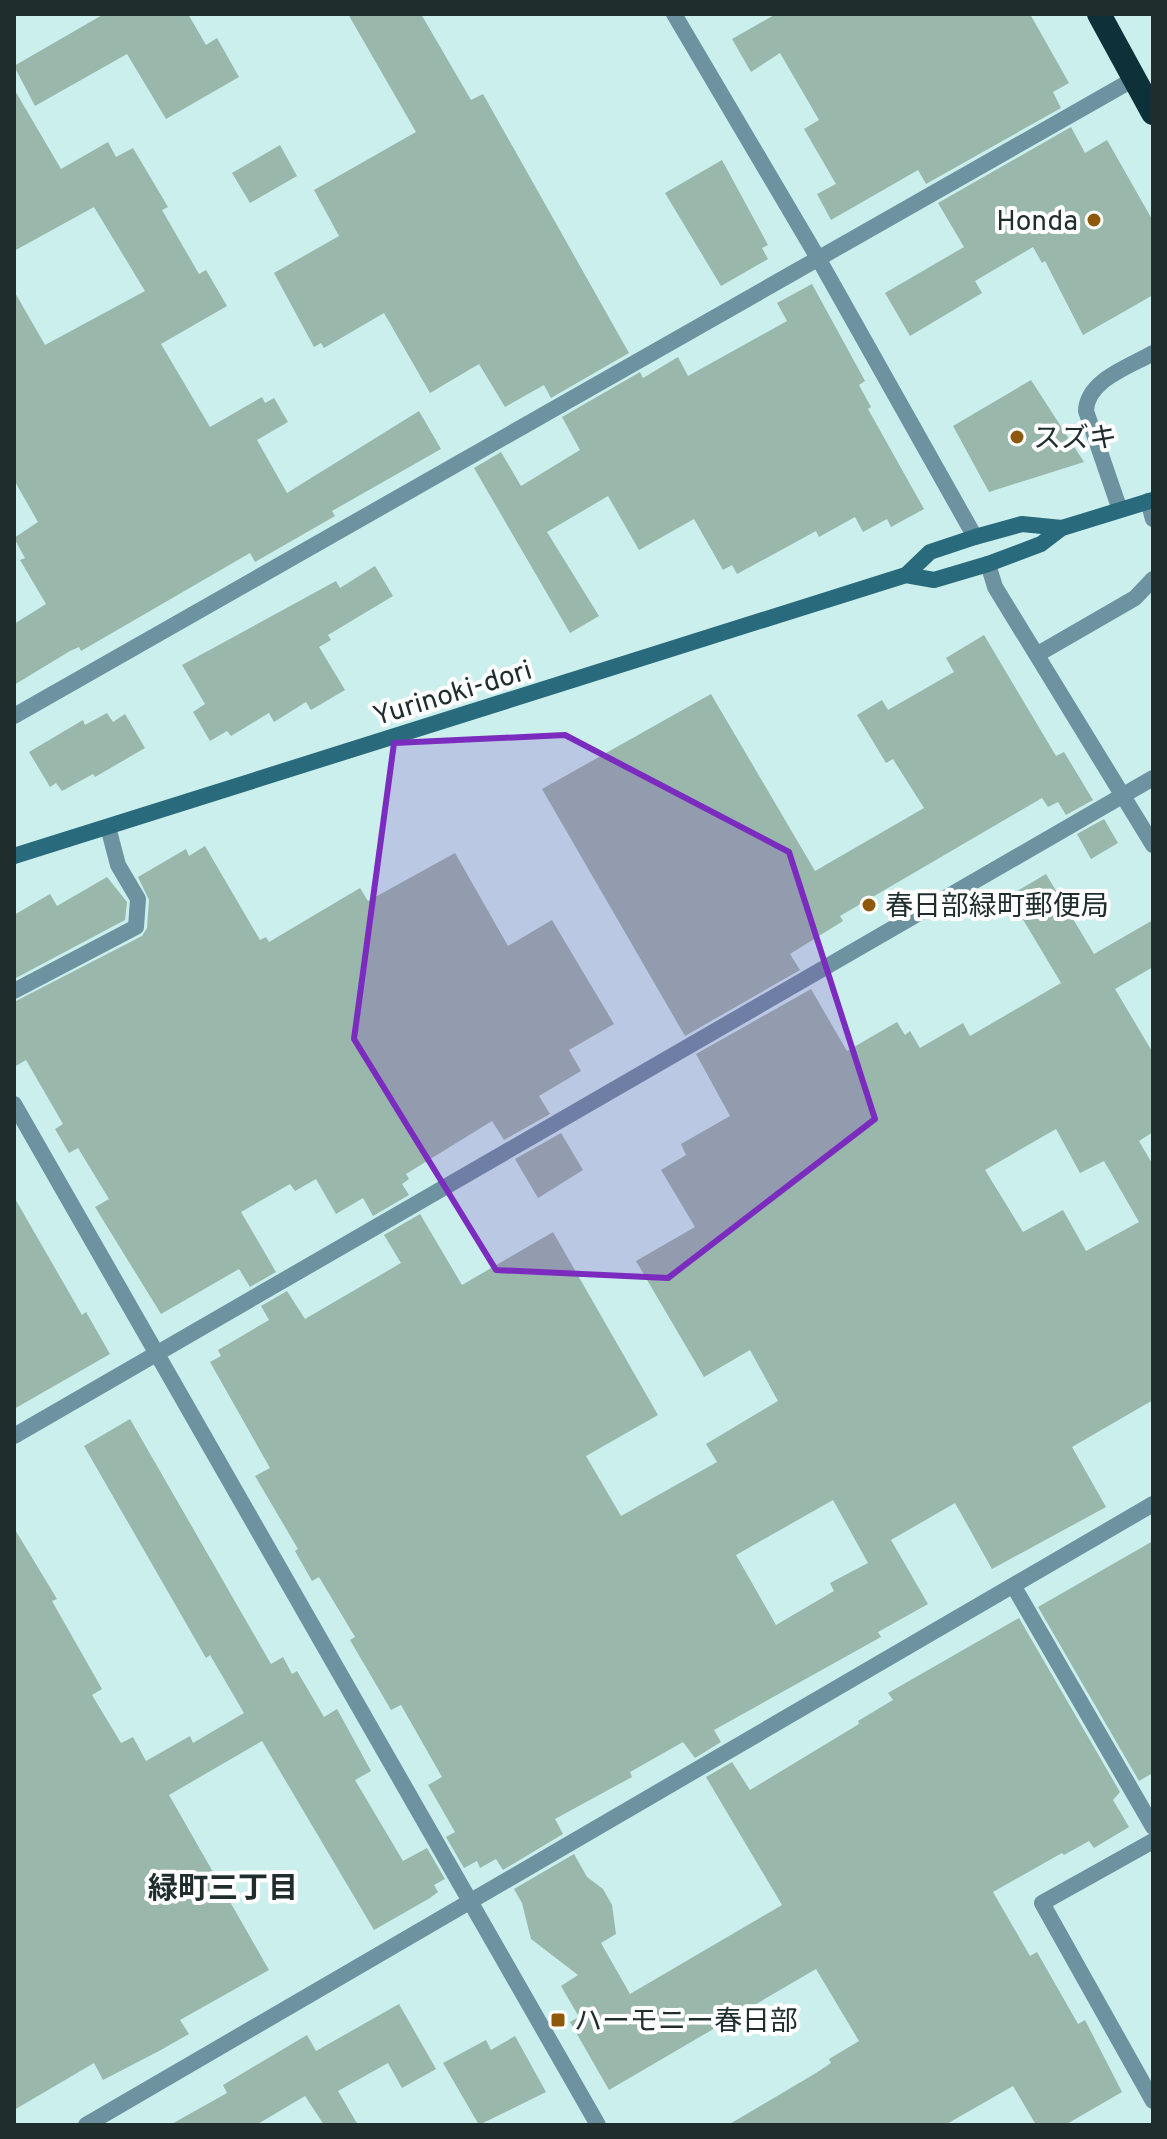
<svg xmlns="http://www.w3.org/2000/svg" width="1167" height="2139" font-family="Overpass,'Noto Sans JP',sans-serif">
  <rect width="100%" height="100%" fill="#cbefed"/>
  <!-- building -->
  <path fill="#99b7aa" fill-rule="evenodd" d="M 104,14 L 188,14 L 206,45 L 217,38 L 239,77 L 166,119 L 127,54 L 35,106 L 14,66 Z
    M 348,14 L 421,14 L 471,100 L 483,94 L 629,353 L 551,398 L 544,385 L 505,407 L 479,364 L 430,393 L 384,313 L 324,348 L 321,343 L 314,347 L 274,273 L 339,236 L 314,190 L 416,132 Z
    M 776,14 L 1030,14 L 1069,83 L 1053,92 L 1061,108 L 926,184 L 918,170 L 831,220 L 817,194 L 836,184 L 804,129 L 819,120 L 780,53 L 751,72 L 732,39 Z
    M 14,89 L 61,169 L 108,142 L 116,157 L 133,148 L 168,207 L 162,210 L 199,274 L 206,270 L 227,306 L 161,344 L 210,427 L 262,397 L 265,403 L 274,398 L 288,422 L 257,440 L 287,493 L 419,411 L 441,449 L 332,511 L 335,516 L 255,562 L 250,553 L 81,651 L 79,647 L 70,651 L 14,685 L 14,624 L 46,604 L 20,560 L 25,558 L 14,538 L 38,522 L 14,480 L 14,291 L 45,345 L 145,291 L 94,207 L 14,251 Z
    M 1071,127 L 1085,153 L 1107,140 L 1153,221 L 1153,295 L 1083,335 L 1045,261 L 1042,263 L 1033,247 L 975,281 L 982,293 L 910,336 L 885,293 L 964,247 L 938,203 Z
    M 280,145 L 297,176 L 250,203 L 232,173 Z
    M 722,160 L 768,245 L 762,248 L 768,259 L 721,286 L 665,193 Z
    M 812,284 L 865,381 L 859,385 L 871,407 L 868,409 L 924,509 L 891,527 L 887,519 L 863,532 L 855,517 L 819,537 L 816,531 L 737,574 L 732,565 L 723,570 L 694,519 L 639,550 L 608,496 L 547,532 L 599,616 L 570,633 L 474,468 L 501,452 L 521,486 L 580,450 L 562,417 L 640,372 L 643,378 L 678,357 L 688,376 L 787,321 L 777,303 Z
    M 1031,380 L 1084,462 L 989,492 L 953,426 Z
    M 375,566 L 393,596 L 328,635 L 331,640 L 319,647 L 345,690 L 311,710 L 306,702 L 274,722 L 269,713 L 231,736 L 227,731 L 210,741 L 193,712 L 205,704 L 182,665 L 336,581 L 340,588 Z
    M 984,635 L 1056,756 L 1064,752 L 1093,800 L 1066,815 L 1058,802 L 1048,807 L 1042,798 L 840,916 L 843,921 L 790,954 L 800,970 L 685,1036 L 542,789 L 711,694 L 815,871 L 924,808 L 893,759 L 886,763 L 857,715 L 882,700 L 888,710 L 954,672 L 946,658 Z
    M 107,713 L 113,722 L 125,714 L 145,748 L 95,777 L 93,774 L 62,791 L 56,783 L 50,787 L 29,752 L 83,720 L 85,725 Z
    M 1104,819 L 1118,843 L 1091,859 L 1077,834 Z
    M 205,846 L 260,940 L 266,937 L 269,942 L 360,888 L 368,901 L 455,853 L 508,946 L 552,920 L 614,1024 L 569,1050 L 581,1071 L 539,1096 L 550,1114 L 504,1140 L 492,1121 L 406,1174 L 409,1179 L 402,1184 L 409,1195 L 373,1216 L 363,1198 L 336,1214 L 316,1179 L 295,1191 L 290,1184 L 241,1212 L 276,1272 L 250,1287 L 239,1269 L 161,1314 L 95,1207 L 109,1199 L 78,1148 L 69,1153 L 55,1129 L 63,1124 L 26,1060 L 14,1067 L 14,1002 L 142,936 L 147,928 L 149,900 L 138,877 L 186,849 L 189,856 Z
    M 1046,874 L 1094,954 L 1153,920 L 1153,967 L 1115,989 L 1153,1053 L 1153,1132 L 1139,1141 L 1153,1165 L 1153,1400 L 1072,1447 L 1106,1507 L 992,1569 L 955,1503 L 891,1540 L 928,1604 L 878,1632 L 881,1637 L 714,1730 L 721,1742 L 695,1758 L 683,1742 L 630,1772 L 632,1777 L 555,1819 L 563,1834 L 503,1870 L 496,1859 L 480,1868 L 477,1861 L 464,1868 L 446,1837 L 455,1832 L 428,1785 L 442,1777 L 401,1705 L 391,1710 L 350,1640 L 355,1637 L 319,1577 L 312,1581 L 295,1551 L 298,1549 L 255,1476 L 270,1468 L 210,1362 L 221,1356 L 218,1350 L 269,1320 L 261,1306 L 287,1291 L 305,1319 L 401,1263 L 384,1235 L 420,1214 L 462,1285 L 553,1232 L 658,1415 L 586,1456 L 621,1516 L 717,1462 L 706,1444 L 778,1401 L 750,1350 L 704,1377 L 636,1261 L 695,1227 L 661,1170 L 686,1155 L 681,1144 L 730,1116 L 696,1054 L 811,989 L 847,1051 L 897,1022 L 905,1035 L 910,1031 L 920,1048 L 963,1023 L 970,1036 L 1061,983 L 1009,896 ZM 1056,1129 L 1080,1173 L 1104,1161 L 1139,1222 L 1086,1251 L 1063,1210 L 1023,1232 L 985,1170 ZM 833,1500 L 868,1563 L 830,1583 L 834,1591 L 776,1625 L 736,1555 Z
    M 107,877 L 127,902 L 125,920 L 14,979 L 14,915 L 50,894 L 57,906 Z
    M 561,1133 L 583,1170 L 538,1198 L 515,1159 Z
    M 14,1197 L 82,1315 L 86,1312 L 110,1354 L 14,1409 Z
    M 130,1419 L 271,1664 L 283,1657 L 292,1674 L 297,1671 L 324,1717 L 337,1709 L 371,1771 L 355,1780 L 403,1861 L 427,1848 L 445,1879 L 434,1885 L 438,1892 L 430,1898 L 374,1930 L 262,1741 L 169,1795 L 269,1970 L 180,2020 L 189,2034 L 159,2051 L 103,2080 L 94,2063 L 14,2110 L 14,1528 L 57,1599 L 52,1601 L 102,1689 L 92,1695 L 121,1743 L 133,1737 L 146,1761 L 190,1736 L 193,1743 L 244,1713 L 210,1655 L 206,1658 L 84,1446 Z
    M 1153,1541 L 1153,1773 L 1139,1781 L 1038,1607 Z
    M 1019,1618 L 1120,1792 L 1113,1800 L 1129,1827 L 1094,1848 L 1089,1841 L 1064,1855 L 1062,1853 L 993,1892 L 1030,1956 L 1037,1952 L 1078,2024 L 1085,2020 L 1122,2092 L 1065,2125 L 1036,2125 L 1013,2086 L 945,2125 L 728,2125 L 816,2073 L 831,2063 L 829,2059 L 859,2041 L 816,1969 L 609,2090 L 570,2022 L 579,2017 L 561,1986 L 578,1975 L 531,1939 L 522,1903 L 514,1889 L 574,1854 L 587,1877 L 603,1889 L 612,1905 L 616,1934 L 601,1943 L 630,1994 L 782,1905 L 706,1777 L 732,1762 L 750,1790 L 859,1724 L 858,1721 L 893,1700 L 888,1693 Z
    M 399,2004 L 436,2069 L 402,2088 L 388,2063 L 338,2091 L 358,2125 L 324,2125 L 305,2096 L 256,2125 L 170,2125 L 227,2093 L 223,2085 L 307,2035 L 316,2051 Z
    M 515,2036 L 546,2092 L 479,2125 L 443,2063 L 486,2040 L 491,2050 Z"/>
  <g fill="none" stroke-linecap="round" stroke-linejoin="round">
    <!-- lane -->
    <path stroke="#6c939f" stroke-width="16" d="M 1148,501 L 1153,519
      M 1120,510 L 1086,411 C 1087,380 1129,367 1153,353
      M 1038,654 L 1135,598 L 1153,579"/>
    <!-- street -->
    <path stroke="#6c939f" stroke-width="16" d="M 674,14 L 818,258 L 975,537
      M 988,564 L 995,587 L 1153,845
      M 14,716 L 1134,79
      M 14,991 L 136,927 L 138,899 L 118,865 L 108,827
      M 14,1104 L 598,2125
      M 14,1436 L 1153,778
      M 1014,1587 L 1153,1827
      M 1153,1841 L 1042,1903 L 1153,2101
      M 86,2125 L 1153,1504"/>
    <!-- secondary -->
    <path stroke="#296b7c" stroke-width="16" d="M 906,575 L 934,580 L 988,564 L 1041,544 L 1062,528 L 1153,500
      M 14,856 L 906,575 L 930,552 L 975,537 L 1022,524 L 1062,528"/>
    <!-- highway -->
    <path stroke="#0e3039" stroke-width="24" d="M 1099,14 L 1153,113"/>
  </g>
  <!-- marked area -->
  <path fill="#7b2cbf" fill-opacity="0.2" stroke="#7b2cbf" stroke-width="6" stroke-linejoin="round" d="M 565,735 L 789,852 L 875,1119 L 668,1278 L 496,1270 L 354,1039 L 394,743 Z"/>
  <!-- markers -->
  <g fill="#8f590d" stroke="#fff" stroke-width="3">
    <circle cx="1094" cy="220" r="8"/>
    <circle cx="1017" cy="437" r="8"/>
    <circle cx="869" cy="905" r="8"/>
    <rect x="550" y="2012" width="16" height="16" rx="4"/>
  </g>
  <g text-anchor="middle" stroke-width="8" stroke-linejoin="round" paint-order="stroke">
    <!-- poi labels -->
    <g font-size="28" fill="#1f2d2d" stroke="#fff" text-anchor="start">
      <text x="1078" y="230" text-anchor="end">Honda</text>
      <text x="1033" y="447">スズキ</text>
      <text x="885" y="915">春日部緑町郵便局</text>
      <text x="574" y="2030">ハーモニー春日部</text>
    </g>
    <!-- street labels -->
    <g font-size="28" fill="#1f2d2d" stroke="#fff">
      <text transform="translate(452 692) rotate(-17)" y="10">Yurinoki-dori</text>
    </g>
    <!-- neighbourhood labels -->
    <g font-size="30" font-weight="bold" fill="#1f2d2d" stroke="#fff">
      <text x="223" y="1898">緑町三丁目</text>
    </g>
  </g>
  <!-- border -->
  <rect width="1167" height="2139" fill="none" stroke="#1f2d2d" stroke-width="32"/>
</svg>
